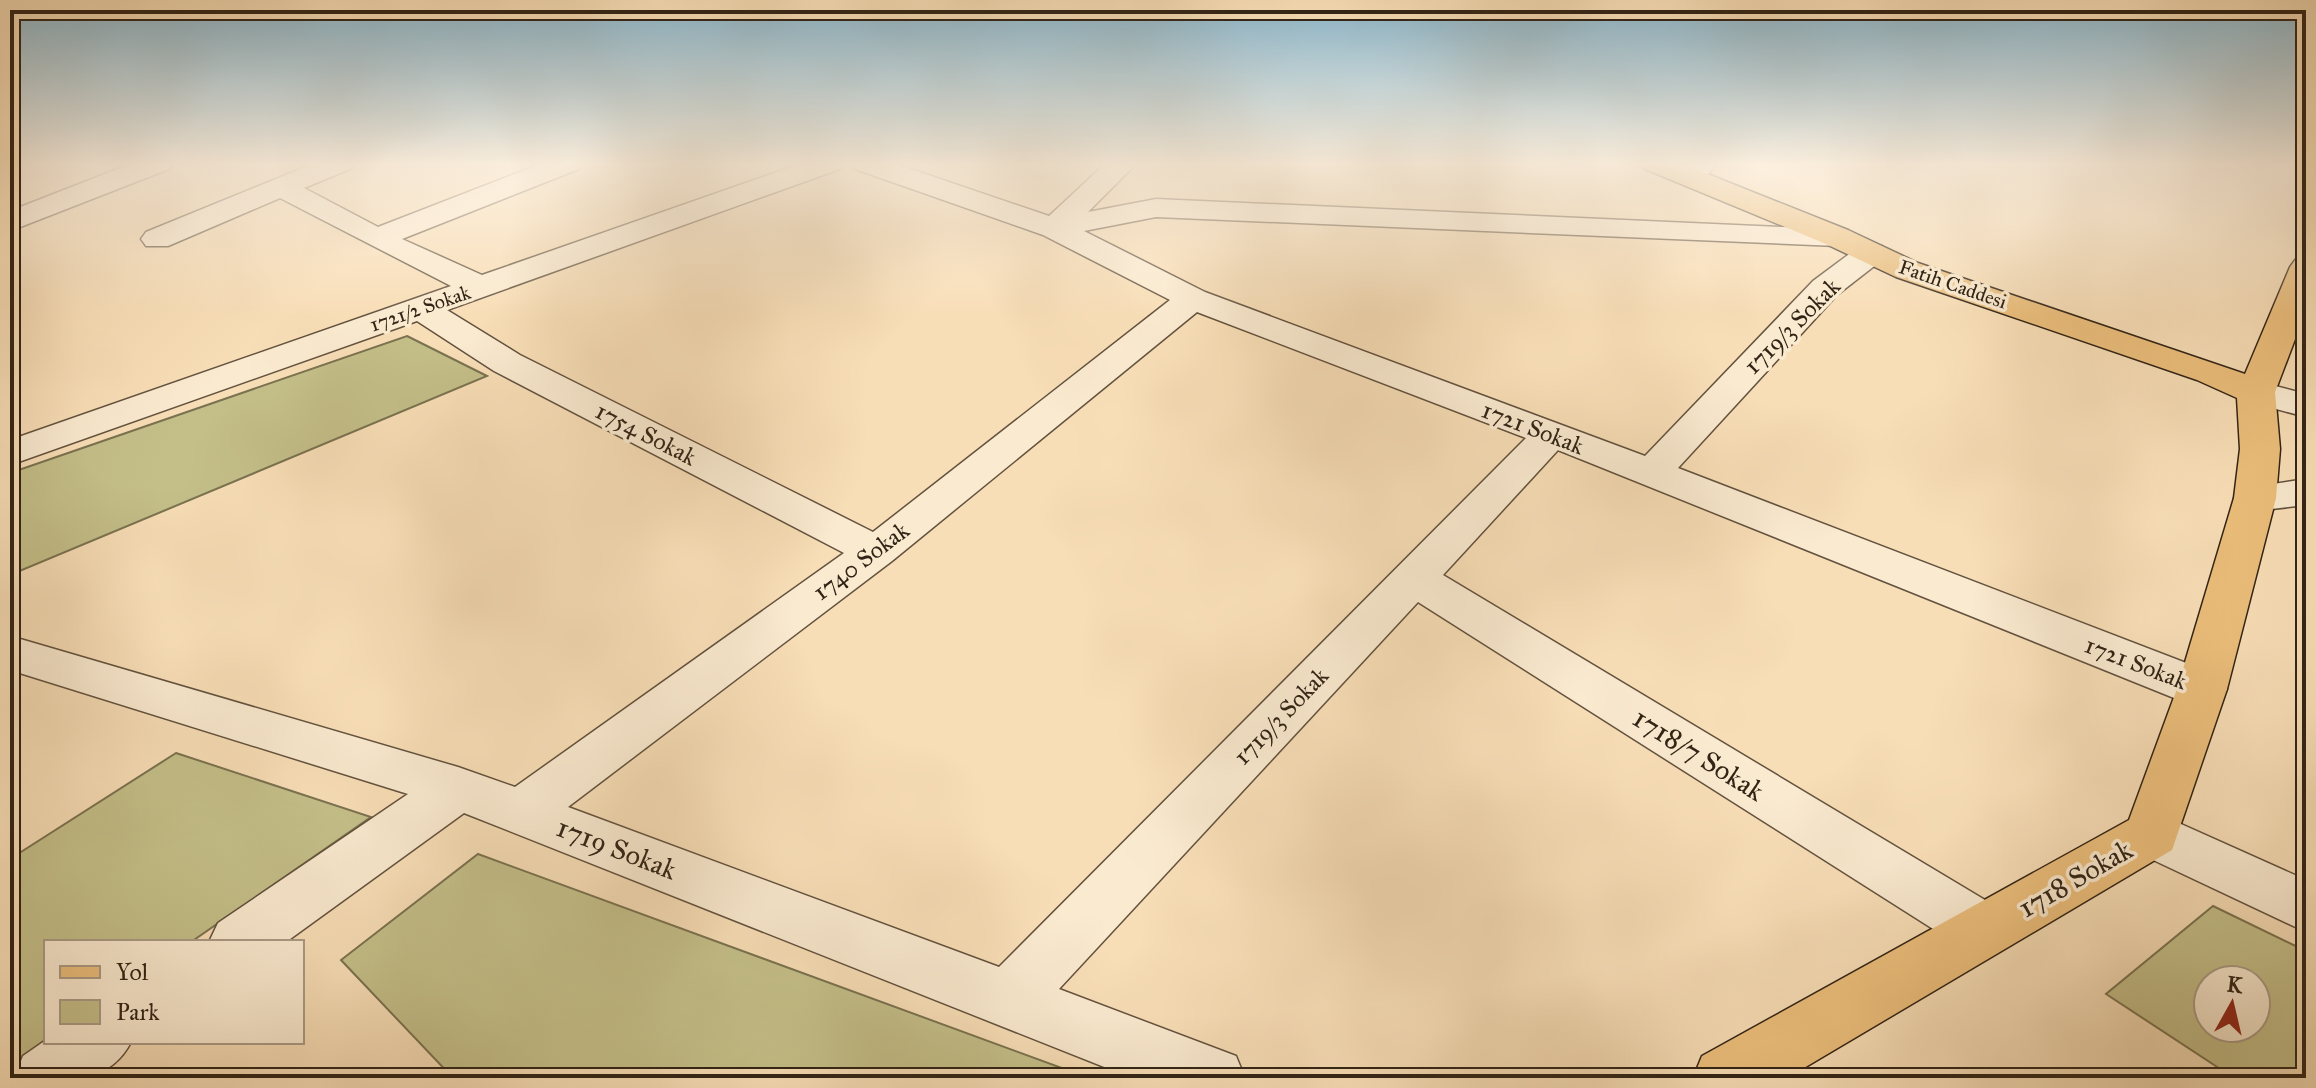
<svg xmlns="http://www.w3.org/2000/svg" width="2316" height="1088" font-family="'IM FELL Great Primer',serif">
  <rect width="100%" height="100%" fill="#f8deb7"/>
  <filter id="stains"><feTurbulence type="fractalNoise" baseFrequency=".0025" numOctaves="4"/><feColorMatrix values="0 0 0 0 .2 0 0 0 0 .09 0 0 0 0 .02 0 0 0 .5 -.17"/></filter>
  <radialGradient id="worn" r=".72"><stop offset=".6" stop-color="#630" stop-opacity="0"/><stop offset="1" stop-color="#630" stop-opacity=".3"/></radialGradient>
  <!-- green -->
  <path fill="#c4bf89" stroke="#7a7250" stroke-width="2" fill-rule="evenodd" d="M 407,336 L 487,376 L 10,575 L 10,473 Z
    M 176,753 L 371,817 L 191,942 L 46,942 L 46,1042 L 10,1067 L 10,859 Z
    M 478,854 L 1089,1078 L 453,1078 L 341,960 Z
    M 2213,906 L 2306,951 L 2306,1078 L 2234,1078 L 2106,994 ZM 2256,980 L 2256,1028 L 2208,1028 L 2208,980 Z"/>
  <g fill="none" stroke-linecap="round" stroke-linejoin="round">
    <defs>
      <path id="minor" d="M 133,163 L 173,163 L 169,169 L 10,231 L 10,211 Z
        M 315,163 L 354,163 L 350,169 L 304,188 L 378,227 L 543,163 L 583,163 L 579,169 L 402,239 L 482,275 L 803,163 L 844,163 L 840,169 L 447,310 L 520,355 L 873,532 L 1170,300 L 1043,235 L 855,169 L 851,163 L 893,163 L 1049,216 L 1106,163 L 1137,163 L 1088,212 L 1156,199 L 1848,230 L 1853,237 L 1848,244 L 1837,246 L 1156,217 L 1084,231 L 1205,292 L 1645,456 L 1813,281 L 1860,246 L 1882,246 L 1887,253 L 1882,260 L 1837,295 L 1678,468 L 2220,676 L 2227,689 L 2220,702 L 2202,707 L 2184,702 L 1558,450 L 1443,575 L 2005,912 L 2014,930 L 2005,948 L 1984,956 L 1963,948 L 1418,602 L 1059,989 L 1236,1056 L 1245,1078 L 1132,1078 L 464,813 L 286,942 L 209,942 L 218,923 L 408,794 L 10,670 L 10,636 L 458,767 L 515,787 L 844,553 L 494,371 L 417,321 L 10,465 L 10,440 L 451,286 L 280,198 L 168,246 L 146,246 L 141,239 L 146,232 ZM 1197,312 L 1526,438 L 999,967 L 568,807 L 892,561 Z
        M 1687,163 L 1717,163 C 1707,178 1698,186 1680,182 L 1676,176 Z
        M 2256,381 L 2306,394 L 2306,417 L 2243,400 L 2237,392 L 2243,384 Z
        M 2306,479 L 2306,505 L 2255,511 L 2240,507 L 2234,498 L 2240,489 Z
        M 2152,811 L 2306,880 L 2306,932 L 2132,850 L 2124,834 L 2132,818 Z
        M 46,1040 L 46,1042 L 131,1042 C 107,1088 63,1078 14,1078 L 23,1056 Z"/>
      <path id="major" d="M 1641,163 L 1680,163 L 1848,230 L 1918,263 L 2245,374 L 2290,267 L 2295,260 L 2306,257 L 2306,310 L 2275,392 L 2280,449 L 2276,498 L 2227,689 L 2172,850 L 1787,1078 L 1693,1078 L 1702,1056 L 2129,820 L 2177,689 L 2234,498 L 2240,449 L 2237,398 L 2197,380 L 1896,277 L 1826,244 L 1645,169 Z"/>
    </defs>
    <!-- minor casing -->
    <use href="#minor" stroke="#63523e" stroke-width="3"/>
    <!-- major casing -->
    <use href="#major" stroke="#312416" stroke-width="3"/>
    <!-- minor -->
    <use href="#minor" fill="#faead0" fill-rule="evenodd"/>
    <!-- major -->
    <use href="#major" fill="#ecbf7c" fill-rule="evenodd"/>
  </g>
  <!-- sky -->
  <linearGradient id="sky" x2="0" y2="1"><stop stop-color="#8bb8cf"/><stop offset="0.52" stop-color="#fcf0df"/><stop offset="1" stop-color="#fcf0df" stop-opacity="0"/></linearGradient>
  <rect width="2316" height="316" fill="url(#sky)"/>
  <g text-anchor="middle" stroke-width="7" stroke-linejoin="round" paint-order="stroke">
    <!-- far-street labels -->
    <g font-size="20" fill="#312416" stroke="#faead0">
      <text transform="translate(1953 284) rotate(19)" y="7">Fatih Caddesi</text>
      <text transform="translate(420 308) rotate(-19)" y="7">1721/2 Sokak</text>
    </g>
    <!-- street labels -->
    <g font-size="24" fill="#312416" stroke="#faead0">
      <text transform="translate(1792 326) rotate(-45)" y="8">1719/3 Sokak</text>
      <text transform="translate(1533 428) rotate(21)" y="8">1721 Sokak</text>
      <text transform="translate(646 434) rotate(27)" y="8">1754 Sokak</text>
      <text transform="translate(861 561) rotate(-37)" y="8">1740 Sokak</text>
      <text transform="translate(2136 663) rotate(21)" y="8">1721 Sokak</text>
      <text transform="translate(1281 716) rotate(-46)" y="8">1719/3 Sokak</text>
    </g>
    <!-- near-street labels -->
    <g font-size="28" fill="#312416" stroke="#faead0">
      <text transform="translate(1699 754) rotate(32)" y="10">1718/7 Sokak</text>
      <text transform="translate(617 848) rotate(21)" y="10">1719 Sokak</text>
      <text transform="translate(2075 878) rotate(-30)" y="10">1718 Sokak</text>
    </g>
  </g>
  <!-- margin -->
  <rect width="2316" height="1088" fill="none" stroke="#f8deb7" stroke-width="40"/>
  <rect x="12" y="12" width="2292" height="1064" fill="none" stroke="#312416" stroke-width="4"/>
  <rect x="20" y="20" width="2276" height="1048" fill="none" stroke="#312416" stroke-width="2"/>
  <!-- legend -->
  <rect x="44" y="940" width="260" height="104" fill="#faead0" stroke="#aa9b86" stroke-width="2"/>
  <rect x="60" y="966" width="40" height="12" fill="#ecbf7c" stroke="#aa9b86" stroke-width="2"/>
  <text x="116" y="980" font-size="24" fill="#312416">Yol</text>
  <rect x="60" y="1000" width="40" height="24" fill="#c4bf89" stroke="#aa9b86" stroke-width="2"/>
  <text x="116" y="1020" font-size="24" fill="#312416">Park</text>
  <!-- north arrow -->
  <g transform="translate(2232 1004) rotate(8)"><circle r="38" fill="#faead0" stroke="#aa9b86" stroke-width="2"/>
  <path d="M0-6L14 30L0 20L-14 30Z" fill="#8f2418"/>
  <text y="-12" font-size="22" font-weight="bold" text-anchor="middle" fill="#312416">K</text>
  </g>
  <rect width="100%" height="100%" filter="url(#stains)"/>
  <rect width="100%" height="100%" fill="url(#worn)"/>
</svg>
